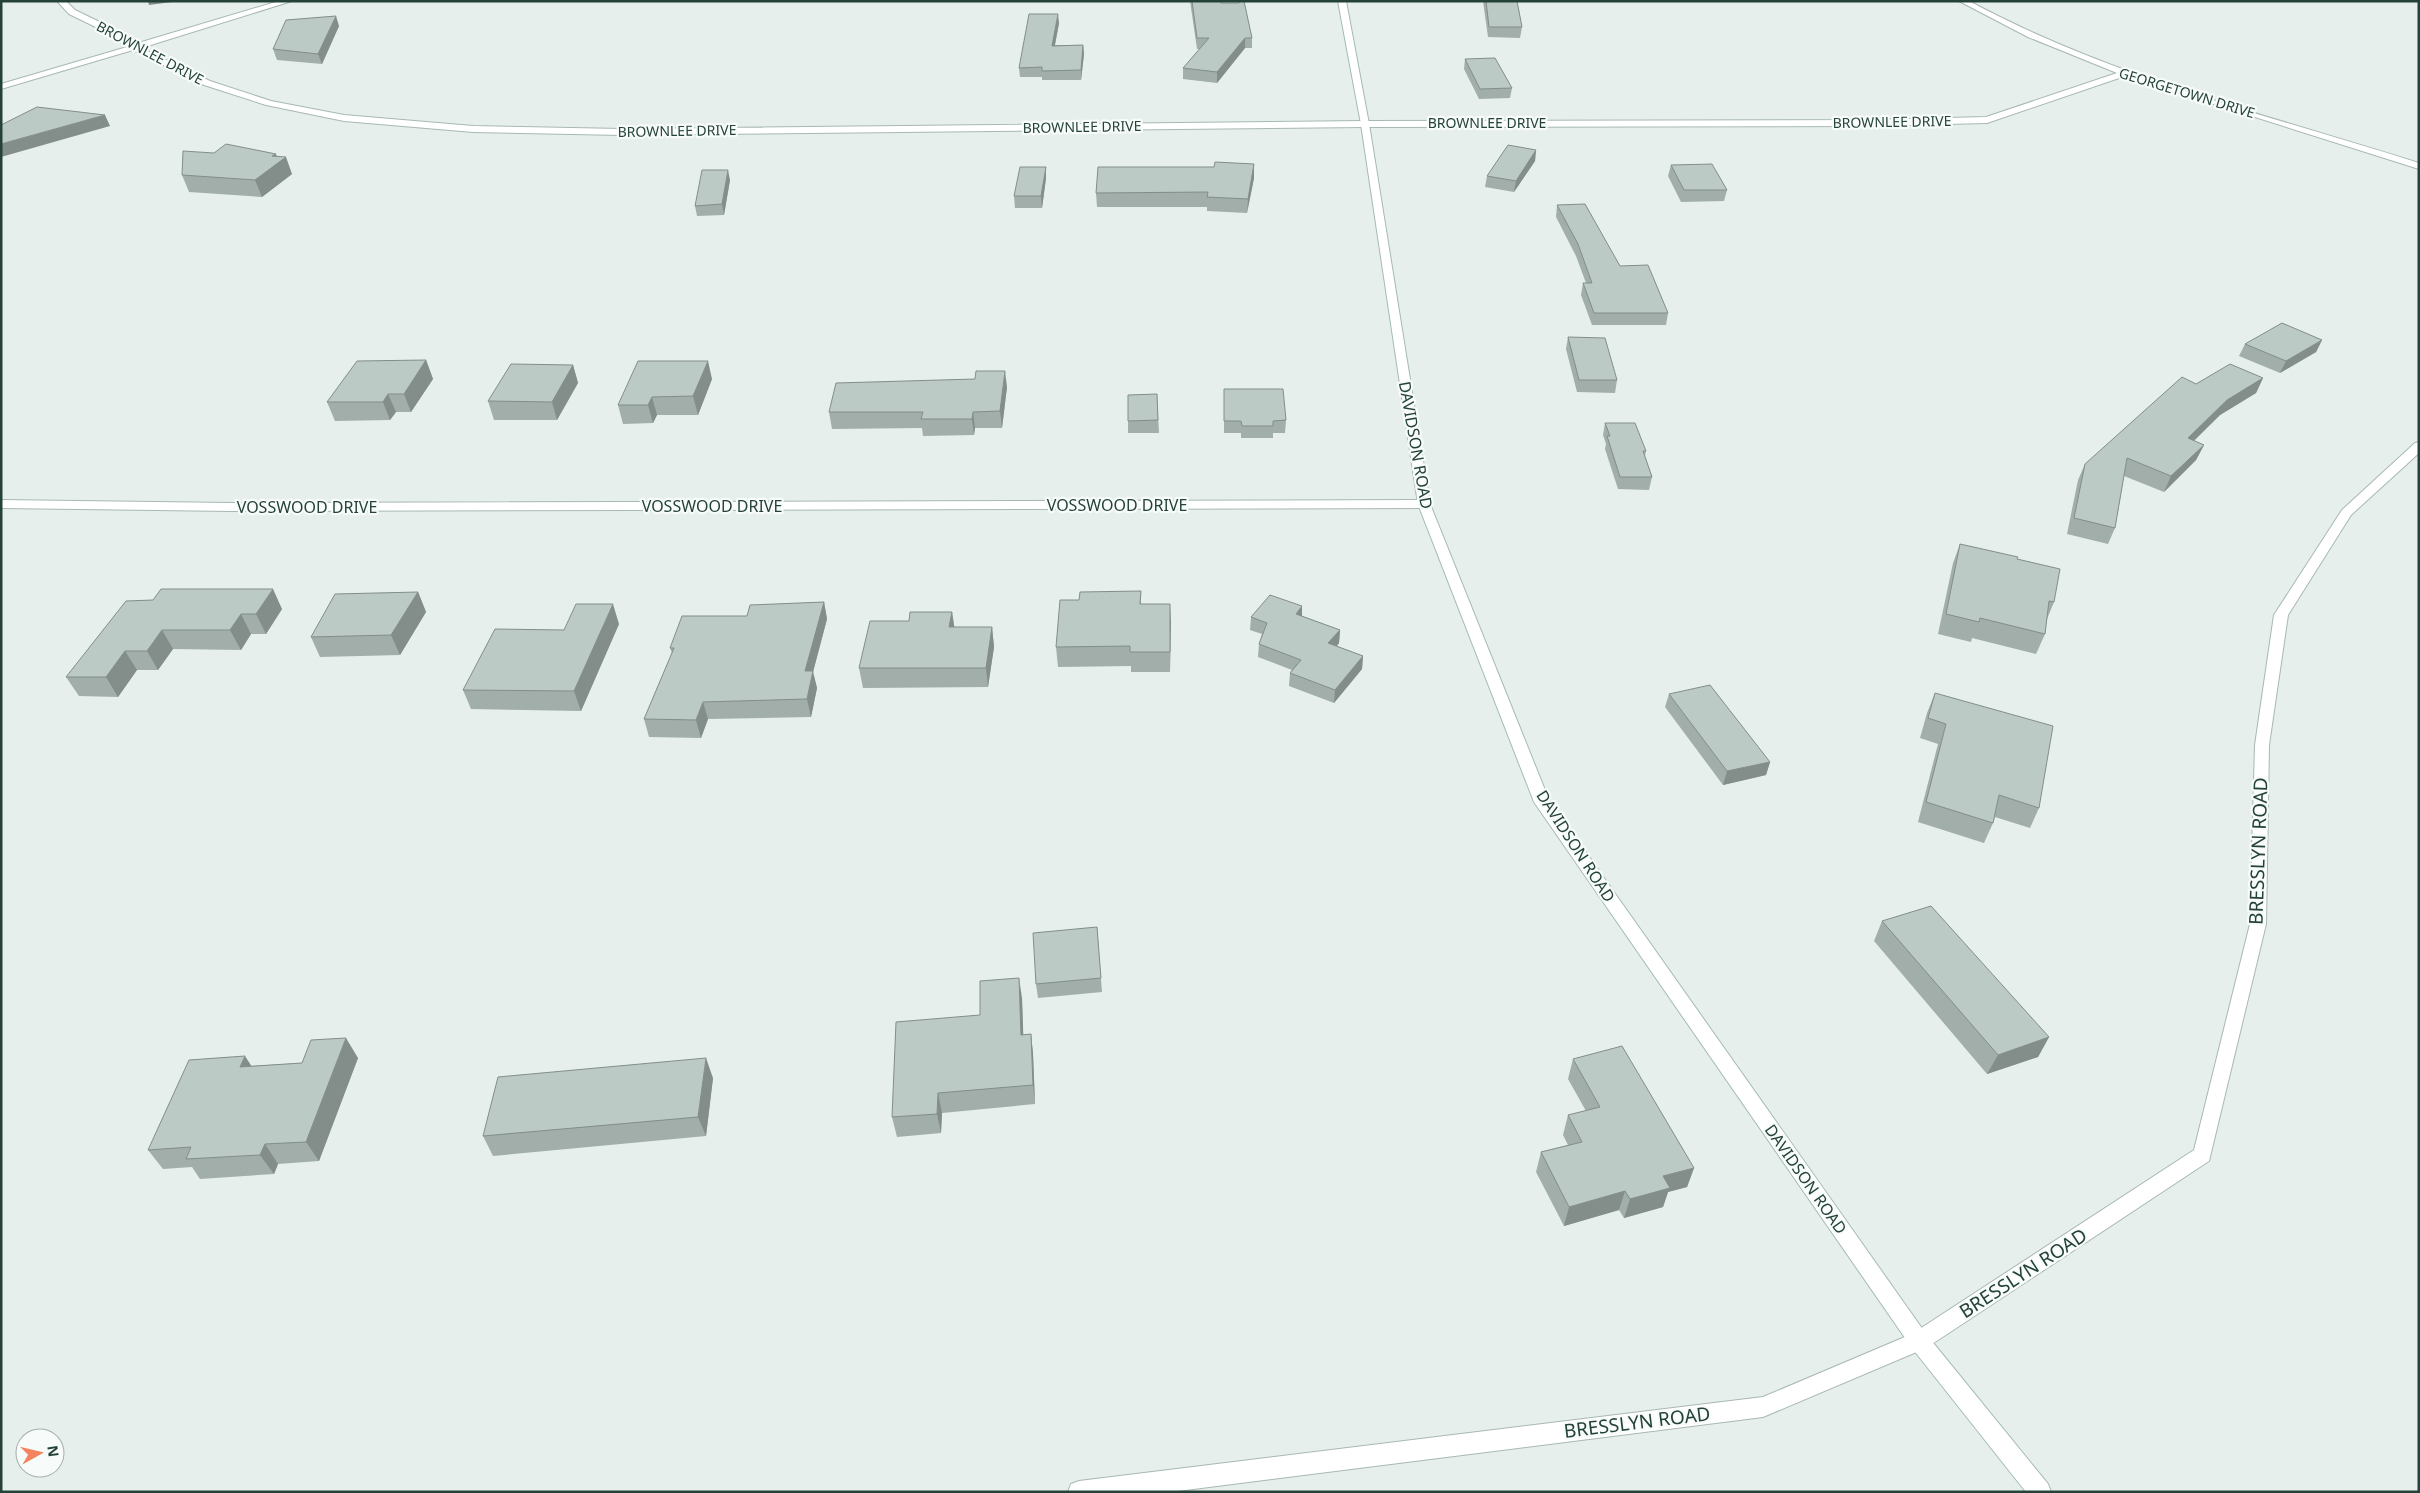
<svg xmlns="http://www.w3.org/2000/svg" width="2420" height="1493" font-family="'Noto Sans',sans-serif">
  <rect width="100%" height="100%" fill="#e6efeb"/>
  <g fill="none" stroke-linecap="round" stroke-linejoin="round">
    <defs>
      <path id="street" d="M 57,1 L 66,1 L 75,10 L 112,28 L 135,44 L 279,1 L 292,1 L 141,48 L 210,81 L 271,101 L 344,115 L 473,126 L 622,129 L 1365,121 L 1869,120 L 1986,117 L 2117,73 L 2028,37 L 1959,1 L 1969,1 C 2110,77 2267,115 2419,163 L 2419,169 L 2125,76 L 1987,123 L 1869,126 L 1365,127 L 622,135 L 473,132 L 344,121 L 266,105 L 204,85 L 133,50 L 1,89 L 1,84 L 127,47 L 106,32 L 69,14 Z
        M 2419,442 L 2419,453 L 2351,515 L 2288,615 L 2269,745 L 2266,924 L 2209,1161 L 1926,1348 L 1763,1417 L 1170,1492 L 1068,1492 L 1071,1484 L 1079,1481 L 1763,1397 L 1912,1334 L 2194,1150 L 2250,924 L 2255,745 L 2274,615 L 2342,510 L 2415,443 Z
        M 1,500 L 232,503 L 1424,500 L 1430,504 L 1424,508 L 232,511 L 1,508 Z"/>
      <path id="secondary" d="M 1338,1 L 1346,1 L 1369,124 L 1430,504 L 1549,800 L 1926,1334 L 2048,1484 L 2051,1492 L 2026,1492 L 1912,1348 L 1534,802 L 1418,504 L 1361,124 Z"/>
    </defs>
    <!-- street casing -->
    <use href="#street" stroke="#a8b8b2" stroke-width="2"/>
    <!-- secondary casing -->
    <use href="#secondary" stroke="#a4bbb3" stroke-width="2"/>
    <!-- street -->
    <use href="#street" fill="#fff" fill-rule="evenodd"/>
    <!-- secondary -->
    <use href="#secondary" fill="#fff" fill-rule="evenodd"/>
  </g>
  <!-- wall -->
  <path fill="#a1aea9" d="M 1190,1 L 1221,1 L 1221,3 L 1252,38 L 1252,48 L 1245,48 L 1217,83 L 1183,79 L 1183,68 L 1200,49 L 1197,49 Z
    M 1483,1 L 1517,1 L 1522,27 L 1520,38 L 1488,37 Z
    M 1059,23 L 1055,45 L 1083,45 L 1084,54 L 1081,80 L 1042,80 L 1042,77 L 1020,77 L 1019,68 Z
    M 339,26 L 322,64 L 277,60 L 273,49 Z
    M 1465,59 L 1512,88 L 1510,98 L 1479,99 L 1464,69 Z
    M 1536,150 L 1535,161 L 1514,192 L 1485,187 L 1487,176 Z
    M 1254,164 L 1254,178 L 1247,213 L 1207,211 L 1207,207 L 1097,207 L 1096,193 L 1214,167 Z
    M 1671,165 L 1727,190 L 1724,201 L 1681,202 L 1668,176 Z
    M 292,174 L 262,197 L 189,192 L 182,175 Z
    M 1046,178 L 1042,208 L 1015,208 L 1014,196 Z
    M 730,180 L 724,215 L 697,216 L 695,206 Z
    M 1557,205 L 1668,313 L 1666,325 L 1592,325 L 1581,295 L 1583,283 L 1586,283 L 1576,256 L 1556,217 Z
    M 1568,337 L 1617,380 L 1615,393 L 1577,392 L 1566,349 Z
    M 2322,340 L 2316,352 L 2280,373 L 2239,356 L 2245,344 Z
    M 426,360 L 433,379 L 411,412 L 396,412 L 390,420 L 335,421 L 327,402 Z
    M 573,365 L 578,383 L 557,420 L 494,420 L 488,401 Z
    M 2263,378 L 2256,393 L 2220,415 L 2194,441 L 2204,445 L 2196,460 L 2164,492 L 2124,476 L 2115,528 L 2108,544 L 2067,534 L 2078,480 L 2085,464 L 2196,384 Z
    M 712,379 L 698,415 L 657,415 L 653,423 L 623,424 L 618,405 Z
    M 1007,387 L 1002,428 L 975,428 L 974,435 L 923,436 L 922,428 L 832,429 L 829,412 Z
    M 1224,389 L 1286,420 L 1285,433 L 1273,433 L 1273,438 L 1241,438 L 1241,433 L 1224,433 Z
    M 1157,394 L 1159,433 L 1128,433 L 1128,421 Z
    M 1605,423 L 1646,451 L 1645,456 L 1652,477 L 1649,490 L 1618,489 L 1605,449 L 1606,444 L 1603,435 Z
    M 1960,544 L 2017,559 L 2054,602 L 2047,619 L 2045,634 L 2036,654 L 1972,638 L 1971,642 L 1938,634 L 1953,563 Z
    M 1141,591 L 1141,604 L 1170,604 L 1170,672 L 1131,672 L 1131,666 L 1058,667 L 1056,647 L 1079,600 Z
    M 418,592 L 426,612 L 400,655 L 320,657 L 311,637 Z
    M 153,600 L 282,609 L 266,634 L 251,634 L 241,650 L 173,649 L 158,670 L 137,670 L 118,697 L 79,696 L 66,677 Z
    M 824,602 L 827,619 L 813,672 L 817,688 L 811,717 L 708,719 L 701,738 L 649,737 L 644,719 L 672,653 L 670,648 L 747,616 Z
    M 952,612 L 954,627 L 992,627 L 994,647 L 988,687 L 863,688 L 859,668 L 909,621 Z
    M 1302,616 L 1340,630 L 1339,643 L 1337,646 L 1363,656 L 1362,669 L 1334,703 L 1289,686 L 1290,673 L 1292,670 L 1258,657 L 1259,644 L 1262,634 L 1250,630 L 1251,617 Z
    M 619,624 L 581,711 L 471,709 L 463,690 L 564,630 Z
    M 1935,693 L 2039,808 L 2030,828 L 1995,817 L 1993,823 L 1984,843 L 1918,822 L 1938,744 L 1920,738 L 1927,713 Z
    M 1669,694 L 1770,762 L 1766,775 L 1723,785 L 1665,707 Z
    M 1882,921 L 2049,1037 L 2038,1057 L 1987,1074 L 1874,941 Z
    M 1097,927 L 1102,992 L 1038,998 L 1036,984 Z
    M 1022,998 L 1023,1035 L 1031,1034 L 1033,1054 L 1035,1104 L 942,1113 L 941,1133 L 897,1137 L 892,1117 L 980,1015 Z
    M 358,1058 L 319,1161 L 278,1164 L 274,1174 L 200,1179 L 192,1167 L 163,1169 L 148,1150 L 251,1066 L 302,1063 Z
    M 1573,1059 L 1694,1168 L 1687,1187 L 1668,1192 L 1663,1207 L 1624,1218 L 1619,1210 L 1564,1226 L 1536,1172 L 1541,1152 L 1568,1145 L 1563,1135 L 1568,1115 L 1586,1111 L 1568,1079 Z
    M 713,1078 L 706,1136 L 493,1156 L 483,1136 Z"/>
  <!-- shaded-wall -->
  <path fill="#838d89" d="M 148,1 L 180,1 L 149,5 Z
    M 1058,14 L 1059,23 L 1053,55 L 1052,46 Z
    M 336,16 L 339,26 L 322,64 L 318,54 Z
    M 1245,38 L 1245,48 L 1217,83 L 1217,72 Z
    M 1083,45 L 1084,54 L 1081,80 L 1081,70 Z
    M 105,115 L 110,126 L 1,157 L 1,144 Z
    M 1536,150 L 1535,161 L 1514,192 L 1516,181 Z
    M 276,154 L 279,162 L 286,157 L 292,174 L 262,197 L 255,180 L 272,156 Z
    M 1254,164 L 1254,178 L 1247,213 L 1248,199 Z
    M 1046,167 L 1046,178 L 1042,208 L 1041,196 Z
    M 728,170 L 730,180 L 724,215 L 722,204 Z
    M 2322,340 L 2316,352 L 2280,373 L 2286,361 Z
    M 426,360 L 433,379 L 411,412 L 404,394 Z
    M 708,361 L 712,379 L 698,415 L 693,396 Z
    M 573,365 L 578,383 L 557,420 L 552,402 Z
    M 1005,371 L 1007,387 L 1002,428 L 1000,411 Z
    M 2263,378 L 2256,393 L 2220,415 L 2180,454 L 2188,438 L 2227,400 Z
    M 388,394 L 396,412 L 390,420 L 383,402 Z
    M 652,397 L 657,415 L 653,423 L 648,405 Z
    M 973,412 L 975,428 L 974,435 L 972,419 Z
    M 2204,445 L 2196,460 L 2164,492 L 2171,476 Z
    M 273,589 L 282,609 L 266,634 L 256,614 Z
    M 418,592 L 426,612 L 400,655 L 391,635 Z
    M 824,602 L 827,619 L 813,672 L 817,688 L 811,717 L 807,699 L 805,671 Z
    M 613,604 L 619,624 L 581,711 L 574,691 Z
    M 1170,604 L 1171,623 L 1170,672 Z
    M 1302,606 L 1302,620 L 1296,614 Z
    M 952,612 L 955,631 L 949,627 Z
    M 241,614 L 251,634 L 241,650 L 230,630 Z
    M 992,627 L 994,647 L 988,687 L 986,668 Z
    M 162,630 L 173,649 L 158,670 L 147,651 Z
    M 1340,630 L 1339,643 L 1328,657 L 1328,643 Z
    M 125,651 L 137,670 L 118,697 L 106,677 Z
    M 1363,656 L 1362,669 L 1334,703 L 1335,690 Z
    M 703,702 L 708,719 L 701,738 L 696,720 Z
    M 1770,762 L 1766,775 L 1723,785 L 1727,771 Z
    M 1019,978 L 1022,998 L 1024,1055 L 1021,1035 Z
    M 1031,1034 L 1033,1054 L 1035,1104 L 1033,1085 Z
    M 2049,1037 L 2038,1057 L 1987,1074 L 1998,1055 Z
    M 346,1038 L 358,1058 L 319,1161 L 306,1142 Z
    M 245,1056 L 258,1076 L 240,1067 Z
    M 706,1058 L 713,1078 L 706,1136 L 698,1117 Z
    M 938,1093 L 942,1113 L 941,1133 L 937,1114 Z
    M 265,1144 L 278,1164 L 274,1174 L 260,1155 Z
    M 1694,1168 L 1687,1187 L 1668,1192 L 1663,1207 L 1624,1218 L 1630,1199 L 1663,1176 Z
    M 1625,1191 L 1619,1210 L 1564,1226 L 1569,1207 Z"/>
  <!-- building -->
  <path fill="#bbcac4" stroke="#838d89" d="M 1192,1 L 1221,1 L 1221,3 L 1239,3 L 1241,1 L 1244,1 L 1252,38 L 1245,38 L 1217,72 L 1183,68 L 1209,38 L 1197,38 Z
    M 1486,1 L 1517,1 L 1522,27 L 1489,27 Z
    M 1029,14 L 1058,14 L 1052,46 L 1083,45 L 1081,70 L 1042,71 L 1042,67 L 1019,68 Z
    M 336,16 L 318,54 L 273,49 L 286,20 Z
    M 1495,58 L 1512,88 L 1480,89 L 1465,59 Z
    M 37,107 L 105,115 L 1,144 L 1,125 Z
    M 226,144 L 276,154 L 272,156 L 286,157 L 255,180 L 182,175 L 183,151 L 214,153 Z
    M 1508,145 L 1536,150 L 1516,181 L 1487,176 Z
    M 1215,162 L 1254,164 L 1248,199 L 1207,197 L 1208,192 L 1096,193 L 1098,167 L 1214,167 Z
    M 1712,164 L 1727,190 L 1684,190 L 1671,165 Z
    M 1020,167 L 1046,167 L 1041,196 L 1014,196 Z
    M 702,170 L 728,170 L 722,204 L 695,206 Z
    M 1585,204 L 1620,266 L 1648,265 L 1668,313 L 1594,313 L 1583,283 L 1592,283 L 1578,244 L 1557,205 Z
    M 2282,323 L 2322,340 L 2286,361 L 2245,344 Z
    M 1568,337 L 1605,338 L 1617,380 L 1579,380 Z
    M 426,360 L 404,394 L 388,394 L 383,402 L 327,402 L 357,361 Z
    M 638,361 L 708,361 L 693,396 L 652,397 L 648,405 L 618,405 Z
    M 511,364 L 573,365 L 552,402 L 488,401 Z
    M 2230,364 L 2263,378 L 2227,400 L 2188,438 L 2204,445 L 2171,476 L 2127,458 L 2115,528 L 2074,518 L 2085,464 L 2182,377 L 2196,384 Z
    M 976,371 L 1005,371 L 1000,411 L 973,412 L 972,419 L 921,419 L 923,412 L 829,412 L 836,383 L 975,379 Z
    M 1224,389 L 1283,389 L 1286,420 L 1273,421 L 1273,426 L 1242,426 L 1241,421 L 1224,421 Z
    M 1157,394 L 1158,420 L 1128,421 L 1128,395 Z
    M 1605,423 L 1635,423 L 1646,451 L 1643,451 L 1652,477 L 1620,477 L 1607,436 L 1610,436 Z
    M 1960,544 L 2018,557 L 2017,559 L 2060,569 L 2054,602 L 2049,601 L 2045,634 L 1980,618 L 1979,622 L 1946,614 Z
    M 161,589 L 273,589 L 256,614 L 241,614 L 230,630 L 162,630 L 147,651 L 125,651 L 106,677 L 66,677 L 126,601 L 153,600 Z
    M 1141,591 L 1140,604 L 1170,604 L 1170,652 L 1130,652 L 1130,646 L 1056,647 L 1060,600 L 1079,600 L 1080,592 Z
    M 418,592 L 391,635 L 311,637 L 335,594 Z
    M 1270,595 L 1302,606 L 1296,614 L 1340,630 L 1328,643 L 1363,656 L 1335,690 L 1290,673 L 1301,660 L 1259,644 L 1267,623 L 1251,617 Z
    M 824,602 L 805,671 L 813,671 L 807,699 L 703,702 L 696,720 L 644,719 L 674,648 L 670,648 L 682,616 L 747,616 L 750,605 Z
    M 576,604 L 613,604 L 574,691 L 463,690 L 495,629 L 564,630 Z
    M 910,612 L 952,612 L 949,627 L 992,627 L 986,668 L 859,668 L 870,621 L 909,621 Z
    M 1710,685 L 1770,762 L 1727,771 L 1669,694 Z
    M 1935,693 L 2053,726 L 2039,808 L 1999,795 L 1993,823 L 1926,802 L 1946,724 L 1928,718 Z
    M 1931,906 L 2049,1037 L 1998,1055 L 1882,921 Z
    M 1097,927 L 1101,978 L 1036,984 L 1033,933 Z
    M 1019,978 L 1021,1035 L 1031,1034 L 1033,1085 L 938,1093 L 937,1114 L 892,1117 L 896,1022 L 980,1015 L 980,981 Z
    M 346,1038 L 306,1142 L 265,1144 L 260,1155 L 186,1159 L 191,1147 L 148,1150 L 189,1060 L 245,1056 L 240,1067 L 302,1063 L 311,1040 Z
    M 1622,1046 L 1694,1168 L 1663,1176 L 1670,1188 L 1630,1199 L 1625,1191 L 1569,1207 L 1541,1152 L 1582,1142 L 1568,1115 L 1600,1107 L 1573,1059 Z
    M 706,1058 L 698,1117 L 483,1136 L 498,1077 Z"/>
  <g text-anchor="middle" stroke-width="4.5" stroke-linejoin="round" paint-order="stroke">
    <!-- far-street labels -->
    <g font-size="14" fill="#24423a" stroke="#f7fbf9">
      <text transform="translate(150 53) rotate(28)" y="5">BROWNLEE DRIVE</text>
      <text transform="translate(2187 93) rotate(17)" y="5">GEORGETOWN DRIVE</text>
      <text transform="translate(1892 122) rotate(-1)" y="5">BROWNLEE DRIVE</text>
      <text x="1487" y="128">BROWNLEE DRIVE</text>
      <text transform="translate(1082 127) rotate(-1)" y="5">BROWNLEE DRIVE</text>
      <text transform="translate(677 131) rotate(-1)" y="5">BROWNLEE DRIVE</text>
    </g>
    <!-- street labels -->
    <g font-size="16" fill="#24423a" stroke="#f7fbf9">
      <text transform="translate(1416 445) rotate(80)" y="6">DAVIDSON ROAD</text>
      <text x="1117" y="511">VOSSWOOD DRIVE</text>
      <text x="712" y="512">VOSSWOOD DRIVE</text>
      <text x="307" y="513">VOSSWOOD DRIVE</text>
      <text transform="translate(1576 846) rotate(57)" y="6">DAVIDSON ROAD</text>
      <text transform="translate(1806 1179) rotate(55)" y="6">DAVIDSON ROAD</text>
    </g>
    <!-- near-street labels -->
    <g font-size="19" fill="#24423a" stroke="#f7fbf9">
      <text transform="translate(2258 851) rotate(-88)" y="7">BRESSLYN ROAD</text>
      <text transform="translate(2023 1273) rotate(-33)" y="7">BRESSLYN ROAD</text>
      <text transform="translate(1637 1422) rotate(-7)" y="7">BRESSLYN ROAD</text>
    </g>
  </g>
  <!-- border -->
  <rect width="2420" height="1493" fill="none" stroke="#24423a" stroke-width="5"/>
  <!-- north arrow -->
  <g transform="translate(40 1453) rotate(82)"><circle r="24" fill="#f7fbf9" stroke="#a3b1ad"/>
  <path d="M0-4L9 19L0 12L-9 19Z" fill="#f4845f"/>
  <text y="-8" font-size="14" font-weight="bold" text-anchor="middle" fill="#24423a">N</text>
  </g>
</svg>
